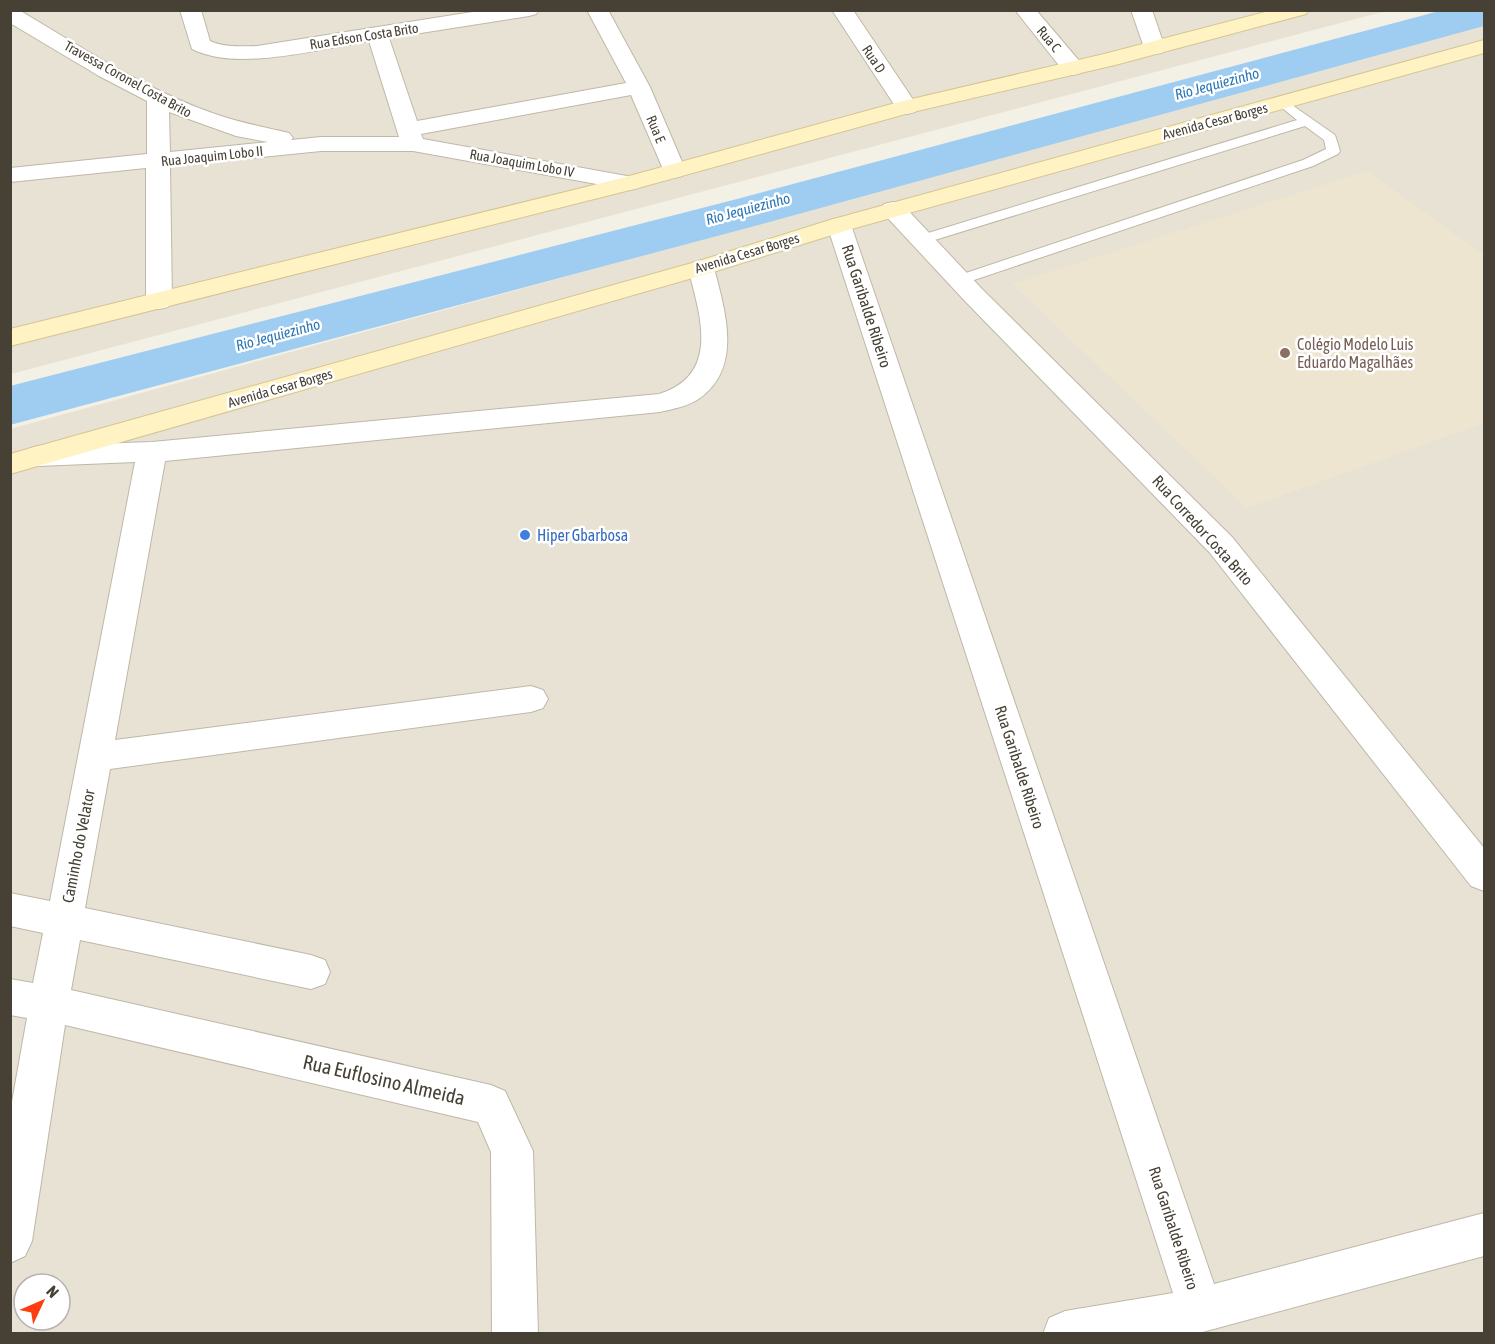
<svg xmlns="http://www.w3.org/2000/svg" width="1495" height="1344" font-family="'Asap Condensed',sans-serif">
  <rect width="100%" height="100%" fill="#f3f0e5"/>
  <!-- residential -->
  <path fill="#e7e2d3" fill-rule="evenodd" d="M 11,11 L 1386,11 L 11,374 Z
    M 1484,25 L 1484,1333 L 11,1333 L 10,429 ZM 24,1284 L 60,1284 L 60,1320 L 24,1320 Z"/>
  <!-- education -->
  <path fill="#ede5cf" d="M 1367,171 L 1484,255 L 1484,423 L 1247,508 L 1012,284 Z"/>
  <g fill="none" stroke-linecap="round" stroke-linejoin="round">
    <!-- river -->
    <path fill="#9fcdf2" fill-rule="evenodd" d="M 1443,10 L 1484,10 L 1484,26 L 773,221 L 10,425 L 10,386 L 737,199 Z"/>
    <defs>
      <path id="service" d="M 1282,98 L 1335,135 L 1340,151 L 1338,154 L 1313,166 L 959,285 L 951,280 L 954,277 L 1303,160 L 1326,149 L 1324,140 L 1305,126 L 925,243 L 915,243 L 913,240 L 915,237 L 1297,120 L 1275,102 Z"/>
      <path id="minor" d="M 10,10 L 19,10 C 83,48 147,91 218,115 C 241,123 265,127 289,133 L 293,138 L 291,140 L 321,137 L 399,137 L 369,41 C 319,49 237,72 192,49 L 180,10 L 201,10 L 210,41 C 225,48 241,46 257,46 L 485,10 L 539,10 L 536,14 L 529,16 L 389,38 L 417,121 L 626,83 L 587,10 L 608,10 L 650,87 L 686,171 L 682,176 L 674,178 L 666,176 L 631,95 L 421,134 L 423,139 L 638,178 L 642,183 L 638,188 L 630,190 L 413,151 L 321,151 L 170,166 L 172,301 L 168,307 L 159,309 L 150,307 L 146,301 L 146,168 L 10,182 L 10,168 L 147,154 L 147,101 L 99,76 L 10,23 ZM 169,112 L 236,136 L 268,142 L 170,152 Z
        M 832,10 L 853,10 L 918,107 L 915,112 L 907,114 L 899,112 Z
        M 1015,10 L 1036,10 L 1081,63 L 1084,68 L 1081,73 L 1073,75 L 1065,73 Z
        M 1131,10 L 1152,10 L 1165,48 L 1162,53 L 1154,54 L 1146,53 Z
        M 893,202 L 902,204 L 982,289 L 1232,537 L 1484,848 L 1484,891 L 1471,886 L 1210,553 L 964,300 L 884,214 L 881,209 L 884,204 Z
        M 839,218 L 848,220 L 851,225 L 1214,1284 L 1484,1213 L 1484,1256 L 1195,1334 L 1043,1334 L 1049,1318 L 1065,1311 L 1173,1293 L 827,225 L 830,220 Z
        M 701,260 L 710,263 L 714,268 C 725,311 743,366 700,398 C 689,406 673,409 660,412 L 165,461 L 115,740 L 531,686 L 543,690 L 548,699 L 543,708 L 531,712 L 110,769 L 85,908 L 311,955 L 325,960 L 330,972 L 325,984 L 311,989 L 80,940 L 71,990 L 491,1085 L 505,1091 L 533,1151 L 538,1334 L 492,1334 L 491,1152 L 478,1122 L 65,1025 L 32,1241 L 25,1256 L 10,1263 L 10,1113 L 27,1018 L 10,1015 L 10,979 L 33,983 L 43,933 L 10,926 L 10,893 L 50,901 L 135,462 L 38,466 L 28,463 L 23,456 L 28,449 L 38,446 L 152,442 L 659,394 C 721,375 700,315 688,268 L 692,263 Z"/>
      <path id="secondary" d="M 1273,10 L 1309,10 L 1306,14 L 1115,65 L 913,112 L 638,188 L 10,346 L 10,329 L 622,178 L 899,102 L 1104,54 Z
        M 1484,40 L 1484,53 L 848,230 L 710,273 L 10,474 L 10,454 L 692,263 L 830,220 Z"/>
    </defs>
    <!-- service casing -->
    <use href="#service" stroke="#bfb8a8" stroke-width="2"/>
    <!-- minor casing -->
    <use href="#minor" stroke="#bfb8a8" stroke-width="2"/>
    <!-- secondary casing -->
    <use href="#secondary" stroke="#d5c594" stroke-width="2"/>
    <!-- service -->
    <use href="#service" fill="#fff" fill-rule="evenodd"/>
    <!-- minor -->
    <use href="#minor" fill="#fff" fill-rule="evenodd"/>
    <!-- secondary -->
    <use href="#secondary" fill="#fff3c4" fill-rule="evenodd"/>
  </g>
  <!-- markers -->
  <circle fill="#8d6e63" stroke="#fff" stroke-width="2" cx="1285" cy="353" r="6"/>
  <circle fill="#3f7fe0" stroke="#fff" stroke-width="2" cx="525" cy="535" r="6"/>
  <g text-anchor="middle" stroke-width="5" stroke-linejoin="round" paint-order="stroke">
    <!-- far-street labels -->
    <g font-size="14" fill="#464035" stroke="#fff">
      <text transform="translate(364 36) rotate(-9)" y="5">Rua Edson Costa Brito</text>
      <text transform="translate(1049 39) rotate(50)" y="5">Rua C</text>
      <text transform="translate(874 59) rotate(56)" y="5">Rua D</text>
      <text transform="translate(128 79) rotate(29)" y="5">Travessa Coronel Costa Brito</text>
      <text transform="translate(1215 121) rotate(-15)" y="5">Avenida Cesar Borges</text>
      <text transform="translate(656 129) rotate(67)" y="5">Rua E</text>
      <text transform="translate(212 156) rotate(-6)" y="5">Rua Joaquim Lobo II</text>
      <text transform="translate(522 163) rotate(10)" y="5">Rua Joaquim Lobo IV</text>
      <text transform="translate(747 253) rotate(-17)" y="5">Avenida Cesar Borges</text>
      <text transform="translate(280 388) rotate(-16)" y="5">Avenida Cesar Borges</text>
    </g>
    <!-- far-water labels -->
    <g font-size="15" font-style="italic" fill="#2b76b5" stroke="#fff">
      <text transform="translate(1217 84) rotate(-15)" y="5">Rio Jequiezinho</text>
      <text transform="translate(748 209) rotate(-15)" y="5">Rio Jequiezinho</text>
      <text transform="translate(278 335) rotate(-15)" y="5">Rio Jequiezinho</text>
    </g>
    <!-- street labels -->
    <g font-size="16" fill="#464035" stroke="#fff">
      <text transform="translate(867 306) rotate(72)" y="6">Rua Garibalde Ribeiro</text>
      <text transform="translate(1203 530) rotate(48)" y="6">Rua Corredor Costa Brito</text>
      <text transform="translate(1020 767) rotate(72)" y="6">Rua Garibalde Ribeiro</text>
      <text transform="translate(78 846) rotate(-79)" y="6">Caminho do Velator</text>
      <text transform="translate(1174 1228) rotate(72)" y="6">Rua Garibalde Ribeiro</text>
    </g>
    <!-- education labels -->
    <g font-size="16" fill="#785e54" stroke="#fff" text-anchor="start">
      <text x="1297" y="350">Colégio Modelo Luis<tspan x="1297" dy="18">Eduardo Magalhães</tspan></text>
    </g>
    <!-- shop labels -->
    <g font-size="16" fill="#366cbe" stroke="#fff" text-anchor="start">
      <text x="537" y="541">Hiper Gbarbosa</text>
    </g>
    <!-- near-street labels -->
    <g font-size="20" fill="#464035" stroke="#fff">
      <text transform="translate(384 1080) rotate(13)" y="7">Rua Euflosino Almeida</text>
    </g>
  </g>
  <!-- border -->
  <rect width="1495" height="1344" fill="none" stroke="#464035" stroke-width="24"/>
  <!-- north arrow -->
  <g transform="translate(42 1302) rotate(46)"><circle r="28" fill="#ffffff" stroke="#b5b3ae" stroke-width="1.5"/>
  <path d="M0-4.5L10 22L0 15L-10 22Z" fill="#ff3d11"/>
  <text y="-9" font-size="16" font-weight="bold" text-anchor="middle" fill="#464035">N</text>
  </g>
</svg>
